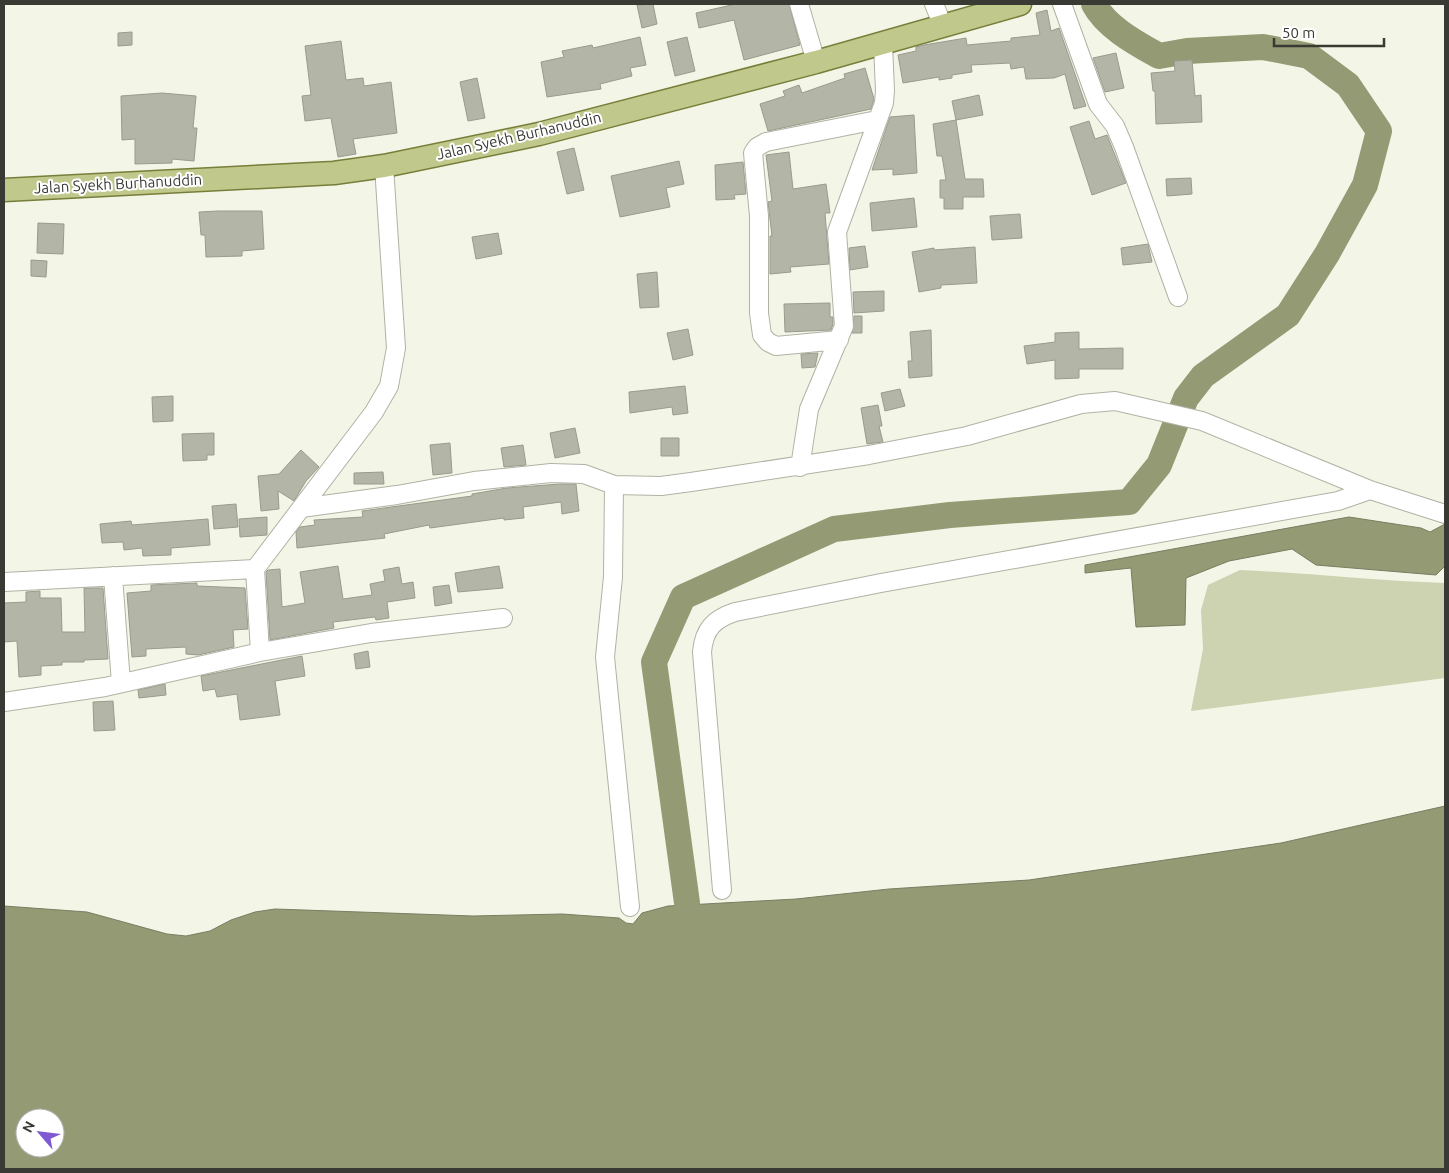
<svg xmlns="http://www.w3.org/2000/svg" width="1449" height="1173" font-family="Ubuntu,sans-serif">
  <rect width="100%" height="100%" fill="#f3f6e7"/>
  <!-- green -->
  <path fill="#cdd2b1" d="M 1240,570 C 1309,573 1377,581 1445,583 L 1445,678 L 1191,711 L 1203,649 L 1201,610 L 1208,585 Z"/>
  <!-- water -->
  <path fill="#949a74" stroke="#797d61" fill-rule="evenodd" d="M 1349,517 L 1421,528 L 1430,532 L 1445,524 L 1445,566 L 1436,575 L 1316,565 L 1292,549 L 1229,561 L 1186,578 L 1185,625 L 1136,627 L 1131,568 L 1085,573 L 1085,565 Z
    M 1445,806 L 1445,1169 L 4,1169 L 4,906 L 87,912 L 167,934 L 186,936 L 210,931 L 231,920 L 255,912 L 275,909 L 473,916 L 562,914 L 619,918 L 626,923 L 633,924 L 642,913 L 668,906 L 796,899 L 889,889 L 1029,880 L 1281,843 ZM 25,1118 L 55,1118 L 55,1148 L 25,1148 Z"/>
  <g fill="none" stroke-linecap="round" stroke-linejoin="round">
    <!-- river -->
    <path stroke="#949a74" stroke-width="26" d="M 687,903 L 654,662 L 683,597 L 834,529 L 950,515 L 1129,502 L 1159,465 L 1186,398 L 1203,376 L 1288,315 L 1327,254 L 1365,185 L 1379,131 L 1348,85 L 1309,56 L 1263,47 L 1187,51 L 1159,56 C 1136,43 1106,27 1094,4"/>
  </g>
  <!-- building -->
  <path fill="#b3b5a7" stroke="#999b8d" d="M 653,4 L 657,24 L 642,28 L 637,5 Z
    M 736,4 L 789,4 L 800,45 L 744,60 L 734,20 L 699,28 L 696,13 Z
    M 1047,10 L 1051,31 L 1059,28 L 1086,106 L 1074,109 L 1065,74 L 1054,78 L 1026,79 L 1024,67 L 1011,69 L 1010,63 L 971,65 L 972,72 L 952,75 L 952,78 L 939,80 L 939,77 L 903,83 L 898,55 L 916,51 L 916,47 L 924,45 L 966,38 L 967,45 L 1011,41 L 1011,38 L 1040,35 L 1036,13 Z
    M 132,32 L 132,45 L 118,46 L 118,33 Z
    M 640,37 L 646,65 L 630,68 L 632,76 L 600,84 L 601,89 L 547,97 L 541,62 L 564,57 L 562,51 L 592,45 L 593,48 Z
    M 687,37 L 695,71 L 675,76 L 667,42 Z
    M 341,41 L 346,80 L 363,78 L 364,86 L 391,82 L 397,133 L 353,139 L 356,154 L 338,157 L 331,118 L 305,121 L 302,96 L 311,95 L 305,46 Z
    M 1116,53 L 1124,88 L 1105,92 L 1093,58 Z
    M 1192,60 L 1195,96 L 1201,95 L 1202,122 L 1156,124 L 1155,91 L 1153,91 L 1151,73 L 1175,71 L 1174,61 Z
    M 865,68 L 874,99 L 871,109 L 768,131 L 760,104 L 785,96 L 783,91 L 799,85 L 802,93 L 845,78 L 844,74 Z
    M 477,78 L 485,118 L 468,121 L 460,82 Z
    M 162,93 L 196,96 L 193,128 L 197,128 L 194,161 L 172,159 L 172,163 L 135,164 L 135,139 L 122,140 L 121,96 Z
    M 979,95 L 983,115 L 956,120 L 952,101 Z
    M 914,115 L 917,173 L 893,175 L 893,169 L 872,170 L 890,117 Z
    M 956,120 L 965,179 L 983,179 L 984,197 L 963,197 L 963,209 L 944,209 L 944,198 L 940,198 L 940,180 L 946,180 L 942,156 L 937,156 L 933,124 Z
    M 1089,121 L 1095,139 L 1107,135 L 1126,183 L 1092,195 L 1070,127 Z
    M 574,148 L 584,190 L 567,194 L 557,152 Z
    M 789,152 L 793,189 L 826,184 L 830,213 L 825,213 L 829,264 L 790,267 L 791,272 L 770,274 L 770,236 L 772,236 L 768,202 L 772,201 L 766,155 Z
    M 679,161 L 684,184 L 666,188 L 670,207 L 620,217 L 611,176 Z
    M 743,162 L 746,194 L 734,195 L 735,199 L 716,200 L 715,165 Z
    M 1191,178 L 1192,194 L 1167,196 L 1166,179 Z
    M 914,198 L 917,227 L 872,231 L 870,203 Z
    M 218,211 L 262,211 L 264,249 L 242,251 L 242,256 L 206,257 L 205,235 L 201,235 L 199,212 Z
    M 1020,214 L 1022,238 L 992,240 L 990,216 Z
    M 38,223 L 64,224 L 63,254 L 37,253 Z
    M 498,233 L 502,254 L 476,259 L 472,237 Z
    M 1148,244 L 1152,262 L 1123,265 L 1121,248 Z
    M 865,246 L 868,267 L 850,270 L 849,248 Z
    M 975,247 L 977,283 L 941,285 L 941,288 L 919,292 L 912,252 L 934,248 L 934,250 Z
    M 31,260 L 47,261 L 46,277 L 31,276 Z
    M 657,272 L 659,307 L 640,308 L 637,274 Z
    M 884,291 L 884,311 L 854,313 L 853,292 Z
    M 830,303 L 830,317 L 833,317 L 833,324 L 831,330 L 785,332 L 784,304 Z
    M 854,316 L 862,316 L 862,333 L 852,333 Z
    M 688,329 L 693,355 L 673,360 L 667,333 Z
    M 931,330 L 932,376 L 909,378 L 908,361 L 912,361 L 910,332 Z
    M 1079,332 L 1079,349 L 1123,348 L 1123,369 L 1079,369 L 1079,378 L 1055,379 L 1055,360 L 1027,364 L 1024,346 L 1055,342 L 1055,333 Z
    M 818,353 L 815,367 L 802,368 L 801,354 Z
    M 685,386 L 688,413 L 673,415 L 672,407 L 630,413 L 629,392 Z
    M 900,389 L 905,406 L 885,411 L 881,393 Z
    M 173,396 L 173,421 L 153,422 L 152,397 Z
    M 878,405 L 882,426 L 879,426 L 883,442 L 867,444 L 861,408 Z
    M 575,428 L 580,453 L 555,458 L 550,433 Z
    M 214,433 L 214,455 L 207,455 L 207,460 L 183,461 L 182,434 Z
    M 661,438 L 679,438 L 679,456 L 661,456 Z
    M 450,443 L 452,473 L 433,475 L 430,445 Z
    M 523,445 L 526,465 L 504,467 L 501,448 Z
    M 301,450 L 319,467 L 306,481 L 294,501 L 278,491 L 279,509 L 261,511 L 258,476 L 279,474 Z
    M 383,472 L 384,484 L 354,484 L 354,473 Z
    M 560,484 L 576,484 L 579,511 L 562,514 L 561,502 L 523,507 L 524,518 L 504,520 L 504,518 L 430,528 L 429,525 L 384,534 L 385,538 L 297,548 L 296,532 L 300,527 L 315,525 L 314,520 L 363,517 L 362,511 L 472,496 L 472,494 L 507,488 Z
    M 236,504 L 238,527 L 214,529 L 212,506 Z
    M 267,517 L 267,535 L 240,537 L 239,519 Z
    M 208,519 L 210,545 L 171,548 L 171,555 L 143,556 L 142,548 L 124,550 L 123,542 L 102,543 L 100,524 L 131,521 L 132,525 Z
    M 338,566 L 343,599 L 372,595 L 370,584 L 385,581 L 383,570 L 399,567 L 402,584 L 413,582 L 415,598 L 387,602 L 389,618 L 376,620 L 375,617 L 333,622 L 334,628 L 270,640 L 266,572 L 268,570 L 280,569 L 282,607 L 305,603 L 300,572 Z
    M 499,566 L 503,588 L 458,592 L 455,573 Z
    M 197,583 L 197,586 L 245,588 L 248,629 L 233,630 L 234,647 L 198,655 L 186,654 L 186,647 L 146,649 L 146,656 L 132,657 L 127,593 L 151,591 L 151,585 Z
    M 449,585 L 452,603 L 435,606 L 433,587 Z
    M 84,588 L 103,588 L 108,659 L 84,660 L 84,662 L 62,662 L 62,665 L 41,666 L 41,675 L 19,677 L 17,641 L 4,642 L 4,603 L 26,602 L 26,592 L 40,591 L 40,598 L 61,598 L 62,632 L 85,632 Z
    M 368,651 L 370,667 L 356,669 L 354,654 Z
    M 302,656 L 305,676 L 275,681 L 280,715 L 240,720 L 237,694 L 217,697 L 215,689 L 203,691 L 201,676 Z
    M 165,684 L 166,695 L 139,698 L 138,690 Z
    M 113,701 L 115,730 L 94,731 L 93,702 Z"/>
  <g fill="none" stroke-linecap="round" stroke-linejoin="round">
    <defs>
      <path id="minor" d="M 799,4 L 816,62
        M 934,4 L 943,26
        M 1062,4 L 1098,104 L 1115,126 L 1124,147 L 1178,297
        M 839,340 L 776,346 L 768,342 L 762,335 L 759,313 L 759,216 L 753,153 L 757,147 L 766,142 L 877,120
        M 800,467 L 809,409 L 844,326 L 837,232 L 884,103 L 885,91 L 883,44
        M 614,485 L 613,577 L 605,657 L 630,907
        M 301,508 L 397,495 L 474,481 L 551,473 L 584,474 L 614,485 L 661,486 L 691,482 L 869,455 L 967,436 L 1081,404 L 1115,401 L 1202,421 L 1370,490 L 1445,514
        M 255,569 L 260,652
        M 113,576 L 121,683
        M 4,582 L 255,569 L 374,412 L 389,386 L 396,348 L 384,166
        M 4,702 L 105,687 L 260,652 L 371,633 L 503,618
        M 722,890 L 702,652 C 704,629 714,619 735,612 L 881,583 L 1338,501 L 1370,490"/>
      <path id="major" d="M 4,190 L 334,173 L 384,166 L 539,134 L 816,62 L 1020,4"/>
    </defs>
    <!-- minor casing -->
    <use href="#minor" stroke="#b0b2a4" stroke-width="20"/>
    <!-- major casing -->
    <use href="#major" stroke="#777e3a" stroke-width="25"/>
    <!-- minor -->
    <use href="#minor" stroke="#fff" stroke-width="18"/>
    <!-- major -->
    <use href="#major" stroke="#c1c88b" stroke-width="22"/>
  </g>
  <g text-anchor="middle" stroke-width="4" stroke-linejoin="round" paint-order="stroke">
    <!-- street labels -->
    <g font-size="15" fill="#393a34" stroke="#fff">
      <text transform="translate(519 136) rotate(-13)" y="5">Jalan Syekh Burhanuddin</text>
      <text transform="translate(118 184) rotate(-3)" y="5">Jalan Syekh Burhanuddin</text>
    </g>
  </g>
  <!-- border -->
  <rect width="1449" height="1173" fill="none" stroke="#393a34" stroke-width="10"/>
  <!-- north arrow -->
  <g transform="translate(40 1133) rotate(298)"><circle r="24" fill="#ffffff" stroke="#b0b0ae"/>
  <path d="M0-4L9 19L0 12L-9 19Z" fill="#7f58d2"/>
  <text y="-8" font-size="14" font-weight="bold" text-anchor="middle" fill="#393a34">N</text>
  </g>
  <!-- scale -->
  <path d="M1274 38v8h110v-8" fill="none" stroke="#393a34" stroke-width="2.5"/>
  <text x="1282" y="38" font-size="15" fill="#393a34" stroke="#ffffff" stroke-width="4" paint-order="stroke">50 m</text>
</svg>
